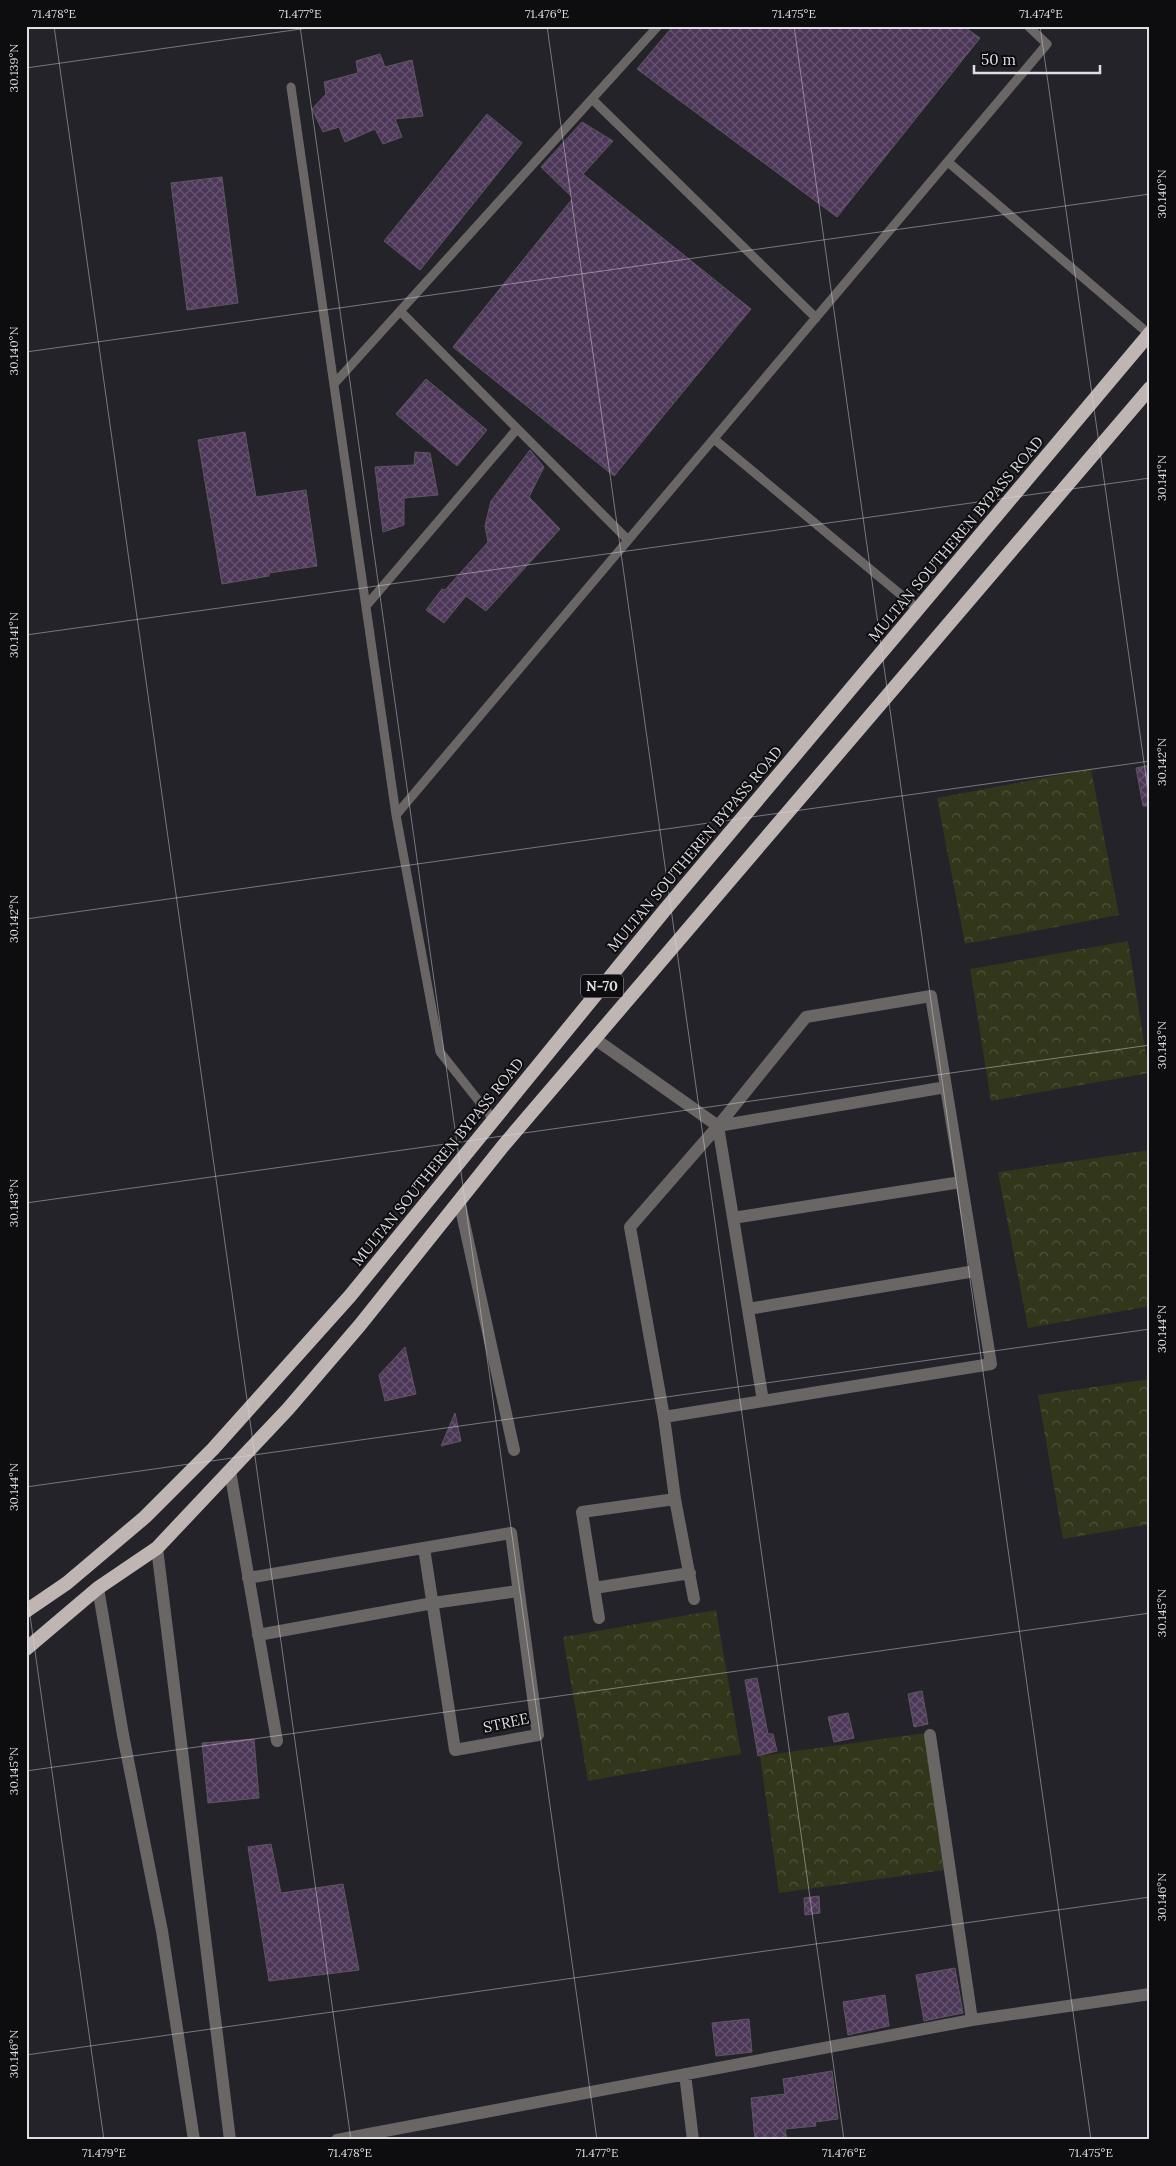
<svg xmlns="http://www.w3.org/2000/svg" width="1176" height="2166" font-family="Lora,serif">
  <defs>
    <pattern id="park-crowns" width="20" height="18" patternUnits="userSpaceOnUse" patternTransform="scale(1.25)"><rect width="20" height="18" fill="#32361a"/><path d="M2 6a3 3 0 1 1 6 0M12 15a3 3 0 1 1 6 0" fill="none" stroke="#4f533b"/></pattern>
    <pattern id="building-cross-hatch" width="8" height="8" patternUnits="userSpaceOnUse" patternTransform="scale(1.25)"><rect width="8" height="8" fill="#4d3758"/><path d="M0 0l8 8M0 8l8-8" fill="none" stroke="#665470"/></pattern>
  </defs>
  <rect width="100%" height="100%" fill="#24232a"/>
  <!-- park -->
  <path fill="url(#park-crowns)" d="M 1091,769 L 1119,915 L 965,944 L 937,798 Z
    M 1128,941 L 1149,1073 L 991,1101 L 970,969 Z
    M 1150,1150 L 1150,1306 L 1028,1328 L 998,1172 Z
    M 1150,1379 L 1150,1524 L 1063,1539 L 1038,1395 Z
    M 716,1610 L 741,1754 L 588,1781 L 563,1637 Z
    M 925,1733 L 944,1870 L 779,1893 L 760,1756 Z"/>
  <!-- building -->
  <path fill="url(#building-cross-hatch)" stroke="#5c575e" d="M 673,26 L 963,26 L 980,38 L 837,217 L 637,69 Z
    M 380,54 L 385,67 L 412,60 L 423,116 L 395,119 L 402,137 L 383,144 L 375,129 L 345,142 L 339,127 L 323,132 L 312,109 L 326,94 L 324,82 L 358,73 L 356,61 Z
    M 487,114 L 522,143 L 420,270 L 384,241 Z
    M 582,122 L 613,141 L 583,174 L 751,309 L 614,476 L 453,347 L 573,198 L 541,167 Z
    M 222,177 L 238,303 L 187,310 L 171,183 Z
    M 426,379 L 487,430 L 457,466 L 396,414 Z
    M 245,432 L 256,497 L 306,490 L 317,566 L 269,573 L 269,576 L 222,584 L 198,440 Z
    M 530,450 L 544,467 L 529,497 L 560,529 L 486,611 L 466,596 L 444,623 L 426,610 L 442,589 L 445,590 L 488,542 L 485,526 L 491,501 Z
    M 415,452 L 430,453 L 438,495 L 404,498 L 404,525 L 383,532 L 375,467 L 414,465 Z
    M 1150,765 L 1150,806 L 1143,806 L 1136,768 Z
    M 405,1347 L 416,1394 L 385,1401 L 379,1375 Z
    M 455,1413 L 461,1441 L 441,1446 Z
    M 757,1678 L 768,1734 L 773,1734 L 777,1751 L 758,1756 L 745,1680 Z
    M 922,1691 L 928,1724 L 914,1727 L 908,1694 Z
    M 848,1713 L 854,1738 L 834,1742 L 828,1717 Z
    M 254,1739 L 259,1798 L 208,1803 L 202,1743 Z
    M 271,1844 L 281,1893 L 343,1884 L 359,1970 L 269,1981 L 248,1847 Z
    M 819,1896 L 820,1913 L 805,1915 L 804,1898 Z
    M 955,1968 L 963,2013 L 924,2021 L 916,1975 Z
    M 885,1995 L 889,2026 L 848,2035 L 843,2002 Z
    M 749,2019 L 752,2052 L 716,2056 L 712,2023 Z
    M 832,2071 L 838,2119 L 815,2122 L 816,2126 L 785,2129 L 787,2140 L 755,2140 L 751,2098 L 785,2094 L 783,2079 Z"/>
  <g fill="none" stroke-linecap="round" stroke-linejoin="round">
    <!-- service -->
    <path stroke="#6a6665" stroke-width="9" d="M 291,87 L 396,815 L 440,1052 L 493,1119
      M 592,99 L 816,318
      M 948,162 L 1149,334
      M 400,311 L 628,540
      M 334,384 L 658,26
      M 714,439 L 918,609
      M 366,606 L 517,429
      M 396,815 L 1047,44 L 1028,26"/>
    <!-- minor -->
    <path stroke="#6a6665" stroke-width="12" d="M 595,1039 L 718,1126 L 630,1227 L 664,1417 L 763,1401 L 718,1126 L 806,1017 L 931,996 L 946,1087
      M 718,1126 L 946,1087 L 991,1364 L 763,1401
      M 459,1200 L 514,1450
      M 733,1218 L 961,1182
      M 748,1309 L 975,1271
      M 664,1417 L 675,1499 L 694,1599
      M 230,1471 L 277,1741
      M 675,1499 L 582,1512 L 594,1588 L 690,1573
      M 157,1548 L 230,2140
      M 248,1578 L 511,1533 L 538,1735 L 455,1750 L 424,1548
      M 98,1588 L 123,1735 L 162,1931 L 194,2140
      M 594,1588 L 599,1618
      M 258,1635 L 433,1603 L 518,1591
      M 930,1735 L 972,2020
      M 685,2074 L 693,2140
      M 337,2140 L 972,2020 L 1150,1994"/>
    <!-- trunk -->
    <path stroke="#bfb5b2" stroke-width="14" d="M 26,1611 L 67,1583 L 145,1517 L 213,1449 L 350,1296 L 664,911 L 1150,333
      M 26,1649 L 98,1588 L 157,1548 L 288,1409 L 360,1325 L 503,1146 L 1150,388"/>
  </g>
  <!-- ticks -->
  <path fill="none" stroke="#dfdee3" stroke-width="1" stroke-opacity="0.45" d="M 54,26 L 351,2140M 300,26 L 597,2140M 547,26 L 844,2140M 794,26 L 1091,2140M 1040,26 L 1150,805M 26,68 L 322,26M 26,352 L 1150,194M 26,635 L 1150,478M 26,919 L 1150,761M 26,1203 L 1150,1045M 26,1487 L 1150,1329M 26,1587 L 104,2140M 26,1771 L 1150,1613M 26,2055 L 1150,1897"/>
  <g text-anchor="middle" stroke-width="4" stroke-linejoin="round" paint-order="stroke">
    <!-- shield labels -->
    <rect fill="#0d0d10" stroke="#a09fa4" stroke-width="1" x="581" y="974.5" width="42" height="23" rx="4"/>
    <g font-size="14" font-weight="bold" fill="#dfdee3">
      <text x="602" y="991">N-70</text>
    </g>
    <!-- street labels -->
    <g font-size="15" fill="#dfdee3" stroke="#0d0d10">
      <text transform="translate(956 539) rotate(-50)" y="5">MULTAN SOUTHEREN BYPASS ROAD</text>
      <text transform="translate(695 849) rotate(-50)" y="5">MULTAN SOUTHEREN BYPASS ROAD</text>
      <text transform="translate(438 1162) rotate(-51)" y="5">MULTAN SOUTHEREN BYPASS ROAD</text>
      <text transform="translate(506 1723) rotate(-12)" y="5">STREE</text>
    </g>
  </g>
  <!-- border -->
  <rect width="1176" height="2166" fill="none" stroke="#0d0d10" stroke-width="55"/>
  <!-- scale -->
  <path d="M974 65v8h126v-8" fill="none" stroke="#dfdee3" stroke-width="2.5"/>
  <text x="981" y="65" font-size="15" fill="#dfdee3" stroke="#0d0d10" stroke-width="4" paint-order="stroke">50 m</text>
  <rect x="28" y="28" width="1120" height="2110" fill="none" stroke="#dfdee3" stroke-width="2"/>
  <g font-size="12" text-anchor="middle" fill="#dfdee3">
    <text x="54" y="18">71.478°E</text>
    <text x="300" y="18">71.477°E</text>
    <text x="547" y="18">71.476°E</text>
    <text x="794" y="18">71.475°E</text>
    <text x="1041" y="18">71.474°E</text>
    <text transform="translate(14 68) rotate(-90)" y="4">30.139°N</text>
    <text transform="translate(1162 194) rotate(-90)" y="4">30.140°N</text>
    <text transform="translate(14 351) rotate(-90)" y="4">30.140°N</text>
    <text transform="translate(1162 478) rotate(-90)" y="4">30.141°N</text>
    <text transform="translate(14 635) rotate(-90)" y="4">30.141°N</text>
    <text transform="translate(1162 762) rotate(-90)" y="4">30.142°N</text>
    <text transform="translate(14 919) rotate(-90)" y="4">30.142°N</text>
    <text transform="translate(1162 1045) rotate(-90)" y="4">30.143°N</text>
    <text transform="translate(14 1203) rotate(-90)" y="4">30.143°N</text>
    <text transform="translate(1162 1329) rotate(-90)" y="4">30.144°N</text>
    <text transform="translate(14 1487) rotate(-90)" y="4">30.144°N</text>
    <text transform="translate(1162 1613) rotate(-90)" y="4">30.145°N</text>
    <text transform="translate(14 1771) rotate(-90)" y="4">30.145°N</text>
    <text transform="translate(1162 1897) rotate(-90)" y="4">30.146°N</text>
    <text transform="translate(14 2054) rotate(-90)" y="4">30.146°N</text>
    <text x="104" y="2157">71.479°E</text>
    <text x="350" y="2157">71.478°E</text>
    <text x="597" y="2157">71.477°E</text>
    <text x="844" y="2157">71.476°E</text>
    <text x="1091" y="2157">71.475°E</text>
  </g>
</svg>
